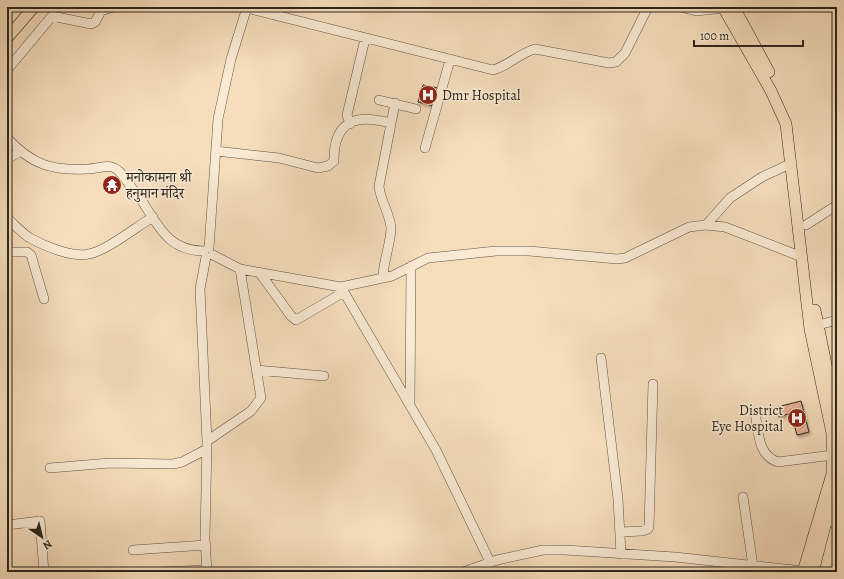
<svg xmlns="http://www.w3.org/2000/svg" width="844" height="579" font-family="Alegreya,'Noto Serif Devanagari',serif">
  <defs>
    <pattern id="building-hatch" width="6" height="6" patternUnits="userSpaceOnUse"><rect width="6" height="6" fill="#ebb39a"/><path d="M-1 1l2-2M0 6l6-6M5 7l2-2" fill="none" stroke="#ca9a84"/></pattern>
    <filter id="shadow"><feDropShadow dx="1.5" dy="2.5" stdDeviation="1" flood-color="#0004"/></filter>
  </defs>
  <rect width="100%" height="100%" fill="#f6debd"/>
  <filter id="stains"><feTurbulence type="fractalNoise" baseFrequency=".005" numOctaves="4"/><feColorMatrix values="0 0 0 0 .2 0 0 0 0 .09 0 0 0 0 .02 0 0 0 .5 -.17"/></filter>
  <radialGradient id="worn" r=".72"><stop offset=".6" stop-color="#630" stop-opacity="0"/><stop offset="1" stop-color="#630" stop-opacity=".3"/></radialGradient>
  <!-- building -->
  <path fill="url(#building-hatch)" stroke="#2d251c" filter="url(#shadow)" d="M 423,85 L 438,88 L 434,106 L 418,102 Z
    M 801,401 L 809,432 L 797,435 L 791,413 L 779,417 L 777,407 Z"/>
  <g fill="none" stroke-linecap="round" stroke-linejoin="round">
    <defs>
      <path id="minor" d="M 681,7 L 696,11 L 724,8
        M 247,8 L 493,70 C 508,66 520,53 535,49 L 609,63 L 616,62 L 625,53 L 648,7
        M 7,70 L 52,16 L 91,24 L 95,22 L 101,11 L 113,7
        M 379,100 L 416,109
        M 350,124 L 347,115 L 365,39
        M 7,138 C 32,165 52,171 88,169 C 95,169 106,165 112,167 C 120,169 124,178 129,184 C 133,190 138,195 142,201 C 159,227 169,251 204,251
        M 425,148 L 450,60
        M 216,151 L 279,158 L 318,168 L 328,166 L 334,161 C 334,155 334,146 337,139 C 346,114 370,118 391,123
        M 7,159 L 21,151
        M 7,218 C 15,225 22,233 30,238 C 44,246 73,258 89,254 C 106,251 136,227 153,217
        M 706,225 L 730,198 L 762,177 L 792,163
        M 806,225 L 837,205
        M 209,248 L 218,119 L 231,59 L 247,7
        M 7,252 L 27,252 L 31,255 L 44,299
        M 213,255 L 240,269 L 341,287 L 392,276 L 428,258 L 496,251 L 529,251 L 617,259 L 625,258 L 689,227 L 706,225 L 725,227 L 802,257
        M 206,257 L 200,289 L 207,441 L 205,539 L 207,572
        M 259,272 L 291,316 L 296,320 L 344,292
        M 383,278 C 383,261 391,243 391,228 C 390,214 380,200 379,186 L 395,103
        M 341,287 L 436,450 L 490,562
        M 811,327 L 837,320
        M 601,358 L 618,499 L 621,554
        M 256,370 L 324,376
        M 410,404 L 411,266
        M 755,413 C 759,432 757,455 778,462 L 833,455
        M 207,441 L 251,411 L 261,398 L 240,269
        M 50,468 L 110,463 L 173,464 L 182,462 L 207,449
        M 743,497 L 753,566
        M 827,522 L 837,520
        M 7,525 L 40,521 L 44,572
        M 620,532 L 642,531 L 648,529 L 649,527 L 653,384
        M 133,550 L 206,545
        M 159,572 L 207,570
        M 463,572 L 497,560 L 543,550 L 565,550 L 675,557 L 803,571"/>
      <path id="major" d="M 723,7 L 771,91 L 786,124 L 810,329 L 832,433 L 832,474 L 803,572
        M 734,7 L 769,72
        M 7,38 L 34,7
        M 815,310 L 837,419
        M 813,572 L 835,487"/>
    </defs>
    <!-- minor casing -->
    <use href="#minor" stroke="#5f5344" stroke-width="10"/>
    <!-- major casing -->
    <use href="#major" stroke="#2d251c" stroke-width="12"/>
    <!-- minor -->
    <use href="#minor" stroke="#f9ead4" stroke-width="9"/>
    <!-- major -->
    <use href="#major" stroke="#f6debd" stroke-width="11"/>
  </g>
  <!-- icons -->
  <defs>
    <symbol id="hospital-disc" viewBox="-11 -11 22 22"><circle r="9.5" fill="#8f2418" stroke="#f9ead4"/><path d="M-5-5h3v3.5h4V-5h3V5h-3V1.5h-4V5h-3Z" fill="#fff"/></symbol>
    <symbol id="temple-disc" viewBox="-11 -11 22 22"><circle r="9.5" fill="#8f2418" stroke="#f9ead4"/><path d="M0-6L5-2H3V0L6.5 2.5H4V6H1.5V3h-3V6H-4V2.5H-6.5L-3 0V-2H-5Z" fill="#fff"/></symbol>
  </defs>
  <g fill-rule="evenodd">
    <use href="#hospital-disc" x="417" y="84" width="22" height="22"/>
    <use href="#temple-disc" x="101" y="174" width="22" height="22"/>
    <use href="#hospital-disc" x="786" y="407" width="22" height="22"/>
  </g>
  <g text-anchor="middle" stroke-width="3.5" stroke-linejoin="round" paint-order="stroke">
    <!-- poi labels -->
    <g font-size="14" fill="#2d251c" stroke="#f9ead4" text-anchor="start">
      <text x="442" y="100">Dmr Hospital</text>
      <text x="126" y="182">मनोकामना श्री<tspan x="126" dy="16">हनुमान मंदिर</tspan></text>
      <text x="783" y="415" text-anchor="end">District<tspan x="783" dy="16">Eye Hospital</tspan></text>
    </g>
  </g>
  <!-- margin -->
  <rect width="844" height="579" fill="none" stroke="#f6debd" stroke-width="24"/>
  <rect x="8" y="8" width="828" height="563" fill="none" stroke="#2d251c" stroke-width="2"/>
  <rect x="12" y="12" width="820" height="555" fill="none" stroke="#2d251c"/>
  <!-- north arrow -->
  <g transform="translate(42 537) rotate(145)" stroke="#f9ead4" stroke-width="3" paint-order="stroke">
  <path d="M0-3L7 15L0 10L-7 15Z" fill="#2d251c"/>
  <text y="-6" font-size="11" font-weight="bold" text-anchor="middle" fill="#2d251c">N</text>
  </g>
  <!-- scale -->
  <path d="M694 40v6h109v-6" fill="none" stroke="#2d251c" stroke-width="2"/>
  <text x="700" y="40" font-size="12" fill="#2d251c" stroke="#f9ead4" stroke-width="3" paint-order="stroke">100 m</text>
  <rect width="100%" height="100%" filter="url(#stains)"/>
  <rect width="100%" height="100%" fill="url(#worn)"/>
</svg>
